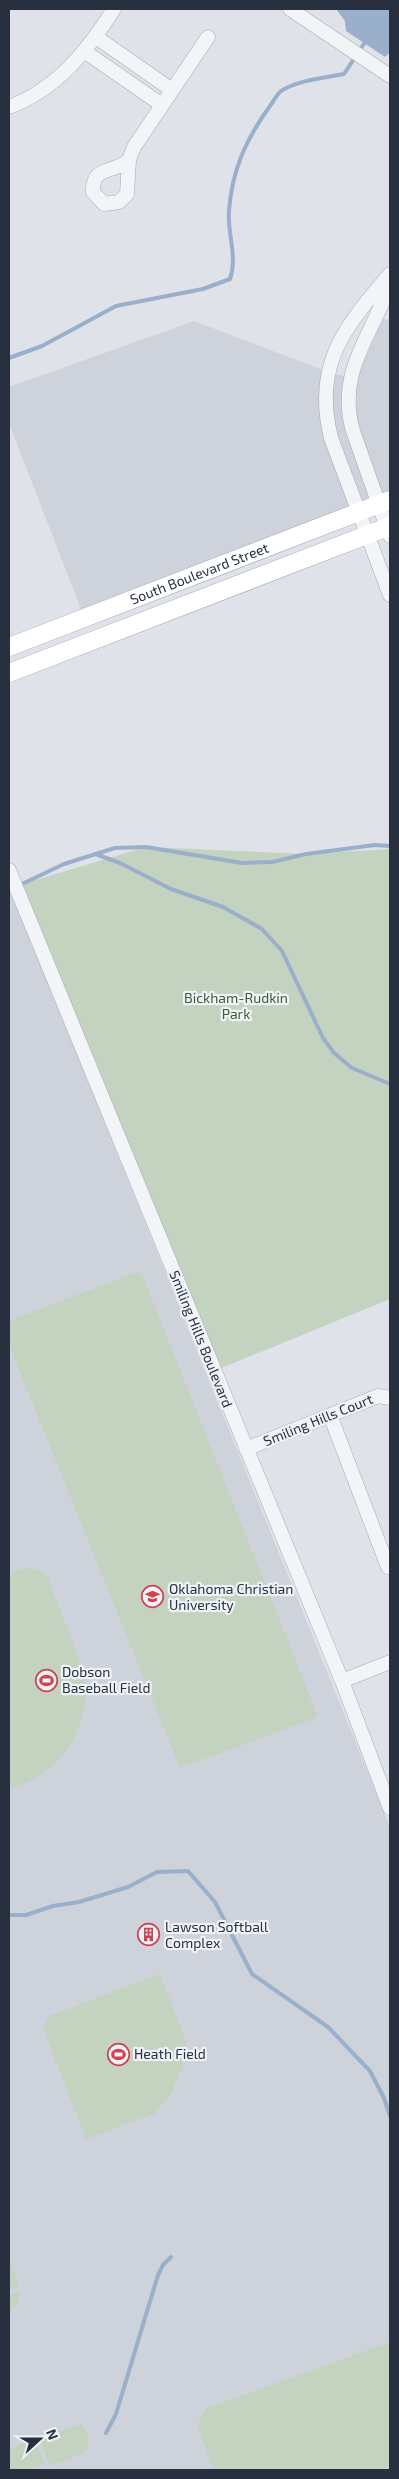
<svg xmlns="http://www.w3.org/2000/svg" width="399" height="2479" font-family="'Exo 2',sans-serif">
  <rect width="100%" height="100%" fill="#dfe3e9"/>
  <!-- built -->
  <path fill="#cdd2db" d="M 383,319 L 390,320 L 390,494 L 82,612 L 9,423 L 9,387 L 194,321 L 328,372 L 356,379 Z
    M 9,887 L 390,1827 L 390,2470 L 9,2470 Z"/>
  <!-- green -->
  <path fill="#c4d3c0" d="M 146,847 L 306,854 L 390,849 L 390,1299 L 214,1371 L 22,884 Z
    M 137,1272 L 142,1274 L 317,1714 L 316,1718 L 180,1768 L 9,1345 L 9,1321 Z
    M 30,1568 L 43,1572 L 48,1578 C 58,1607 82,1658 85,1687 C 88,1724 66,1762 34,1779 C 26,1783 17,1786 9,1789 L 9,1573 Z
    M 160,1974 L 186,2041 L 182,2068 L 171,2094 L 154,2114 L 86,2139 L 43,2028 L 49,2016 Z
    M 9,2259 L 19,2286 L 9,2289 Z
    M 20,2292 L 18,2303 L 9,2312 L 9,2294 Z
    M 390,2342 L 390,2470 L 214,2470 L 197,2426 L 205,2409 Z
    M 81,2424 C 87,2428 90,2440 88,2448 L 82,2454 L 50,2466 L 39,2438 Z
    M 35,2439 L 44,2464 L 27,2470 L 9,2470 L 9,2449 Z"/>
  <!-- water -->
  <path fill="#9aafc9" d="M 336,9 L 390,9 L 390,52 L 385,57 L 346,31 L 345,21 Z"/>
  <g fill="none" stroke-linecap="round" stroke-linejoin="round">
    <!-- stream -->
    <path stroke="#9aafc9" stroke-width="4" d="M 9,358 L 42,346 L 116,306 L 203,289 L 230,279 C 238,256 227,234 229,211 C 232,170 246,139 270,106 C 273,102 277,94 281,91 C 298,80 324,78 344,74 L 367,39
      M 98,855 L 120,863 L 171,889 L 223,907 L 262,929 L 282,951 L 323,1038 L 334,1053 L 352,1068 L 390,1084
      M 9,888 L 22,884 L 64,864 L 115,848 L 146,847 L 242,863 L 272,862 L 306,854 L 375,845 L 390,846
      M 9,1915 L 26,1915 L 53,1906 L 79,1902 L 128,1887 L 157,1872 L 188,1871 L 215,1902 L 252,1974 L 328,2027 L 370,2071 L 384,2098 L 390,2116
      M 106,2433 L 116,2414 L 158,2275 L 163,2265 L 171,2257"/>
    <defs>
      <path id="minor" d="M 290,9 L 390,76
        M 96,37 L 172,90
        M 84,51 L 162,105
        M 9,107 C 56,90 88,50 114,9
        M 129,160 C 115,174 92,164 93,192 L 104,204 L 119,202 L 127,194 L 129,160 L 134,147 L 208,37
        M 390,274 C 344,328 313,364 331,438 L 390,595
        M 390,283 C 372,337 336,371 353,431 L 390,536
        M 9,870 L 342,1681 L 390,1808
        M 330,1415 L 388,1567
        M 246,1449 L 378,1396 L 390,1398
        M 342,1681 L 390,1662"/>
      <g id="major">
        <path id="s1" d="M 9,647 L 390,500"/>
        <path d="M 9,673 L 390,526"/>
      </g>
    </defs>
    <!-- minor casing -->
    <use href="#minor" stroke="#a4aab3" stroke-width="15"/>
    <!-- major casing -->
    <use href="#major" stroke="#9fa6b4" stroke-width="19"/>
    <!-- minor -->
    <use href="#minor" stroke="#f2f4f7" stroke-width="14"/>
    <!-- major -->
    <use href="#major" stroke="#fff" stroke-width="18"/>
  </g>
  <!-- icons -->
  <defs>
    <symbol id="university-ring" viewBox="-11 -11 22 22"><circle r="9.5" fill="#eff2f6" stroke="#cf4352" stroke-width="1.5"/><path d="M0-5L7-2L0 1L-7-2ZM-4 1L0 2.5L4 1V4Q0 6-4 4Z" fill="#cf4352"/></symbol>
    <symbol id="stadium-ring" viewBox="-11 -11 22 22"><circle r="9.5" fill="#eff2f6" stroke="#cf4352" stroke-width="1.5"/><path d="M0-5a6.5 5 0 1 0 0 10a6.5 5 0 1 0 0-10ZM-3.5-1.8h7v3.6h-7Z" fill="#cf4352"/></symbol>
    <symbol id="building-ring" viewBox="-11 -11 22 22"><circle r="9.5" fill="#eff2f6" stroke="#cf4352" stroke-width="1.5"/><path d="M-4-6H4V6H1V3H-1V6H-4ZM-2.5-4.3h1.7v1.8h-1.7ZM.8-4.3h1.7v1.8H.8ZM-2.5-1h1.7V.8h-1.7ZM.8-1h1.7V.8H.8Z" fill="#cf4352"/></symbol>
  </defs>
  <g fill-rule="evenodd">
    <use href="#university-ring" x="140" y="1584" width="25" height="25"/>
    <use href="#stadium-ring" x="34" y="1668" width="25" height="25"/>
    <use href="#building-ring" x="136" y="1922" width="25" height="25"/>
    <use href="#stadium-ring" x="106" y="2042" width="25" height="25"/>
  </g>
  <g text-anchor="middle" stroke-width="4.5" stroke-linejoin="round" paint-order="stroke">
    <!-- street labels -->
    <g font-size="14" fill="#283040" stroke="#eff2f6">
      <text dy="5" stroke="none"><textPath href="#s1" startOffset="204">South Boulevard Street</textPath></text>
      <text transform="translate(201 1339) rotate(68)" y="5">Smiling Hills Boulevard</text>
      <text transform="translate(318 1420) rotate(-22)" y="5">Smiling Hills Court</text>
    </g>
    <!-- park labels -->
    <g font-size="14" fill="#3b5c35" stroke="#eff2f6">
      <text x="236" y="1003">Bickham-Rudkin<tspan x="236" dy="16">Park</tspan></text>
    </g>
    <!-- poi labels -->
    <g font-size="14" fill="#283040" stroke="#eff2f6" text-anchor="start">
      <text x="169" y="1594">Oklahoma Christian<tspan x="169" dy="16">University</tspan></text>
      <text x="62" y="1677">Dobson<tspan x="62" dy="16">Baseball Field</tspan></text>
      <text x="165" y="1932">Lawson Softball<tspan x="165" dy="16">Complex</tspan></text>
      <text x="134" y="2059">Heath Field</text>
    </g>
  </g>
  <!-- border -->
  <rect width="399" height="2479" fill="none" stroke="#283040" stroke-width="20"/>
  <!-- north arrow -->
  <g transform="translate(40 2439) rotate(69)" stroke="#eff2f6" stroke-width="4" paint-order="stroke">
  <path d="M0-4L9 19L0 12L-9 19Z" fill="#283040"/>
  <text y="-8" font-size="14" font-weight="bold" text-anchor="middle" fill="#283040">N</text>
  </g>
</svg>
